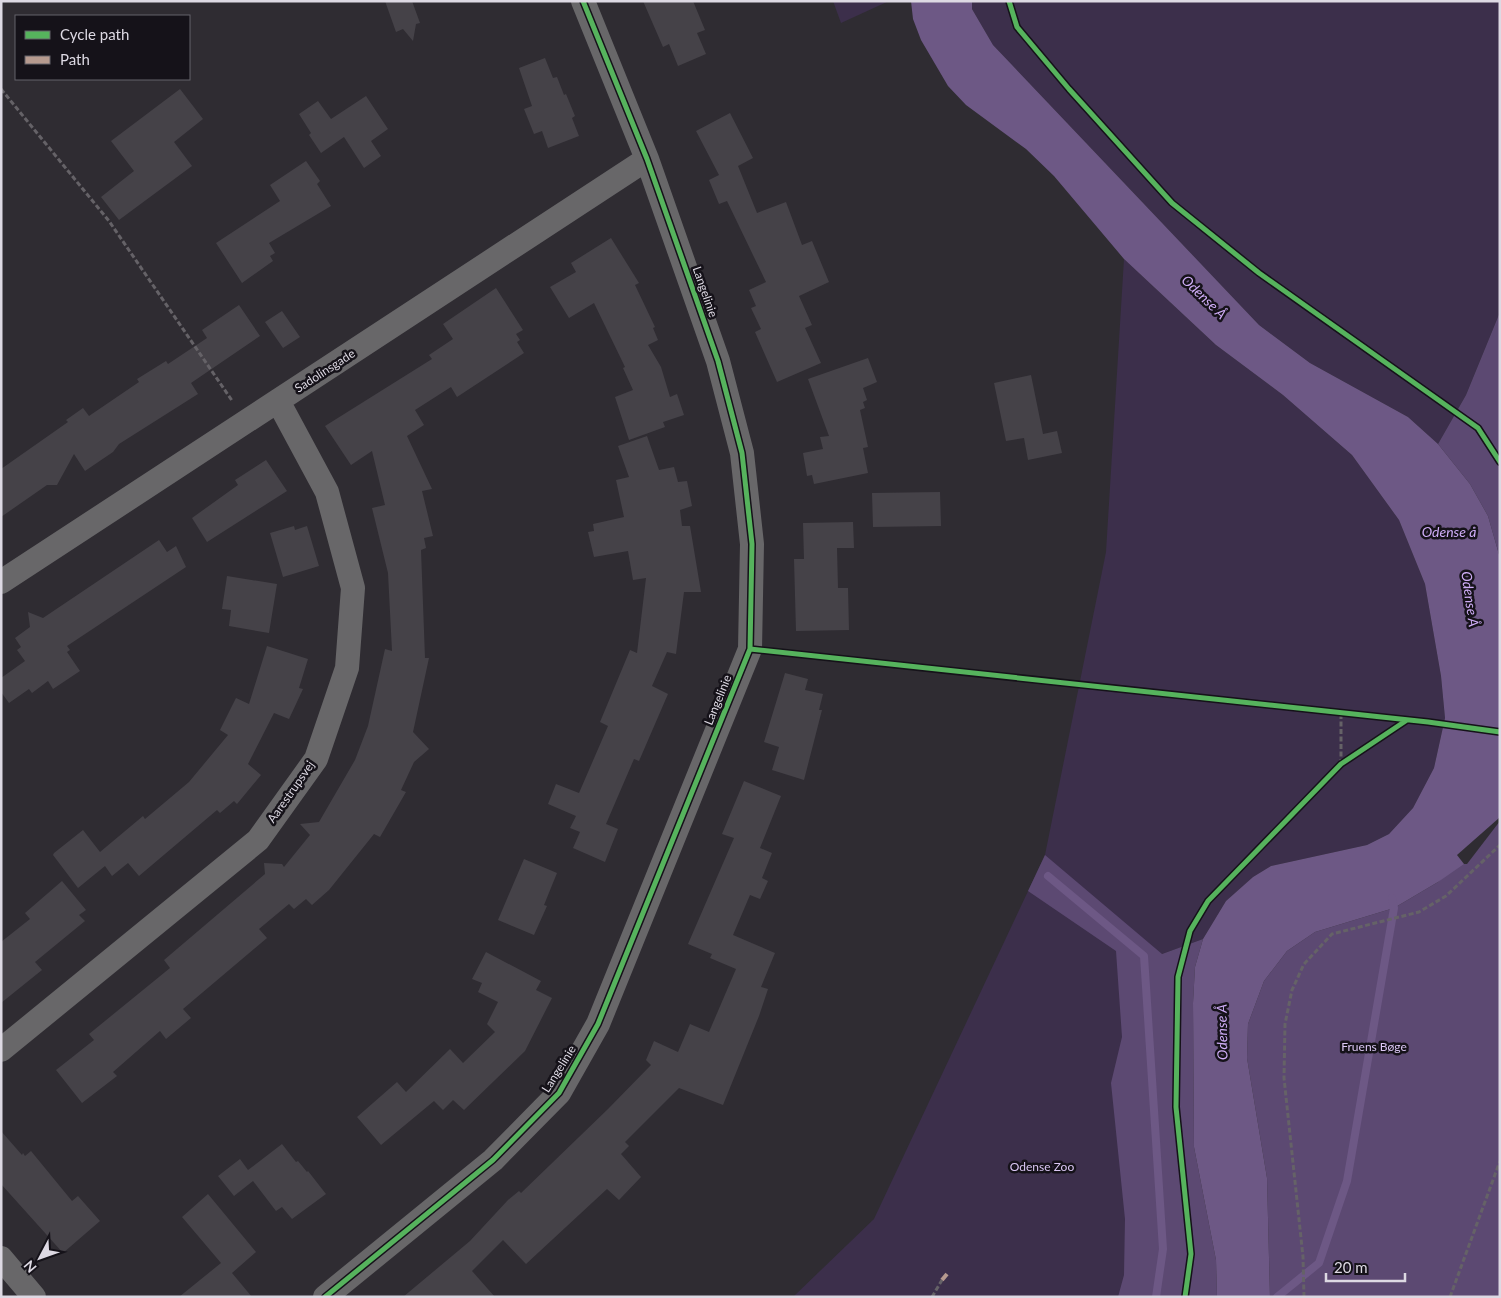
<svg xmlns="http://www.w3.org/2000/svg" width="1501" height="1298" font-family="Lato,sans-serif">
  <rect width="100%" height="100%" fill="#2f2c32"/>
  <!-- green -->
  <path fill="#3c2f4b" d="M 833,1 L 889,1 L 841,23 Z
    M 972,1 L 1500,1 L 1500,312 L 1466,395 L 1438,444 L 1408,417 L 1310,363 L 1259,325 L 993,45 L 972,9 Z
    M 1124,259 L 1216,345 L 1283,395 L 1352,455 L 1399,520 L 1425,584 L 1441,676 L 1445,718 L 1434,768 L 1413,808 L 1389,834 L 1367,845 L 1271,866 L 1253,877 L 1226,901 L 1203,939 L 1162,954 L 1176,1297 L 793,1297 L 874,1219 L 1045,855 L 1106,552 Z"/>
  <!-- forest -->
  <path fill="#5c4972" d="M 1500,312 L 1500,558 L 1488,516 L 1470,484 L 1438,444 L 1466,395 Z
    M 1500,813 L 1500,1297 L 1270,1297 L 1267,1178 L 1247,1058 L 1248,1024 L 1264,981 L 1287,951 L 1315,932 L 1394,908 L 1438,882 L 1498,818 Z
    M 1045,855 L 1162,954 L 1203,939 L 1195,967 L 1193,1003 L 1194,1147 L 1216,1260 L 1217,1297 L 1118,1297 L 1124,1275 L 1125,1219 L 1111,1083 L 1122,1037 L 1116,951 L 1028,891 Z"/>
  <!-- water -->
  <path fill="#6d5885" d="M 911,1 L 972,1 L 972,9 L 993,45 L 1259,325 L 1310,363 L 1408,417 L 1438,444 L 1470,484 L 1488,516 L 1500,558 L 1499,818 L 1464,864 L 1438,882 L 1394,908 L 1315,932 L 1287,951 L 1264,981 L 1248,1024 L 1247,1058 L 1267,1178 L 1270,1297 L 1217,1297 L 1216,1260 L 1194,1147 L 1193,1003 L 1195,967 L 1203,939 L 1226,901 L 1253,877 L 1271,866 L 1367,845 L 1389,834 L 1413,808 L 1434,768 L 1445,718 L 1441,676 L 1425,584 L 1399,520 L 1352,455 L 1283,395 L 1216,345 L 1124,259 L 1054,176 L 1026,149 L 966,105 L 948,86 L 921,40 L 913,19 Z"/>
  <!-- pier -->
  <path fill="#2f2c32" d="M 1499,818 L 1500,821 L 1467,864 L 1464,864 L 1457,855 Z"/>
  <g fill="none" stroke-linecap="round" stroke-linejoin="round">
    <!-- stream -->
    <path stroke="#6d5885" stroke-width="8" d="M 1048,876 L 1144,956 L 1163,1249 L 1156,1297
      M 1277,1297 L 1319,1263 L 1347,1181 L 1394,908 L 1392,898"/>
  </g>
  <!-- building -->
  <path fill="#454248" d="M 385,1 L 412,1 L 420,23 L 416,24 L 413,41 L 403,29 L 396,32 Z
    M 643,1 L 693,1 L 705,30 L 697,33 L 706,54 L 678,66 L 669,44 L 663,47 Z
    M 545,58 L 553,78 L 557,77 L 564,95 L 566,94 L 575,116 L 572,118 L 579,136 L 548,148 L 542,131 L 534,134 L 524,109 L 532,106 L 519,68 Z
    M 180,89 L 203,119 L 174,142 L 192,166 L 119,220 L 101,197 L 134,171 L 111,141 Z
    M 366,96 L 388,129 L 371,141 L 381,156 L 364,168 L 344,137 L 321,153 L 309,135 L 311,133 L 299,114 L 318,101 L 331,119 Z
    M 730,113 L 753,158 L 738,166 L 757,213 L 786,202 L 802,245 L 812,241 L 829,282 L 799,296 L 812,325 L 805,328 L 821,363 L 777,382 L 755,332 L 761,329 L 751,308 L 756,306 L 749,290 L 766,282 L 727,201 L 719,204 L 709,180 L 719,175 L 696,131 Z
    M 306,161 L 320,181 L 317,184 L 331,206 L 269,243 L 275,253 L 270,256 L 273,261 L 242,283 L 216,243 L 280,201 L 270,185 Z
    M 611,238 L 639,283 L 635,285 L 655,327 L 653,328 L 658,340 L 648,345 L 661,367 L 670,397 L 677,394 L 684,415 L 663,422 L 665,427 L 629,440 L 615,397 L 633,390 L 623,368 L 625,367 L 594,303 L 569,318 L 550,287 L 576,272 L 571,263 Z
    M 496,288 L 523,330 L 516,334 L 520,340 L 517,342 L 524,353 L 457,397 L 451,387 L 415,410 L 424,425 L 407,436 L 432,489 L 422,491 L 433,536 L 424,538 L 426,548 L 421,550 L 425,658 L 429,658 L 413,732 L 429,749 L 414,762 L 401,790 L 406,792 L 380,837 L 374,834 L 329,890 L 312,905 L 306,899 L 294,909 L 289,904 L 259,929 L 267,938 L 183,1009 L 191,1018 L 166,1039 L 160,1031 L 113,1072 L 117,1076 L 82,1103 L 56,1070 L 94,1040 L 89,1034 L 170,968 L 164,960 L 265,874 L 264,863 L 282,864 L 284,867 L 310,835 L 300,824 L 319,822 L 355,760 L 368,726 L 385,649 L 392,651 L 388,573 L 372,508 L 385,505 L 372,451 L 351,465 L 325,426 L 432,359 L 429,355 L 453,339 L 443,324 Z
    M 239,305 L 260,336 L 191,383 L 198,394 L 119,444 L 113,452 L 85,471 L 74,454 L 57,485 L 47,485 L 1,517 L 1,469 L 68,422 L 66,420 L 83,408 L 89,416 L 139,382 L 137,379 L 166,361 L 168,364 L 207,338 L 202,330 Z
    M 282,311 L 300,337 L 283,348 L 265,322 Z
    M 868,358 L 877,382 L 863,388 L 867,400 L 863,402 L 865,408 L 860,410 L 868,447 L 863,448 L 868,473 L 814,484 L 812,475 L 807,476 L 803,453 L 823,449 L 820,437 L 829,436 L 808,379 Z
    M 1031,375 L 1043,434 L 1057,431 L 1062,453 L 1028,460 L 1024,438 L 1006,441 L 994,383 Z
    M 647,436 L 659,470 L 674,467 L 678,482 L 687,481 L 692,506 L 680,510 L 682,526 L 690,526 L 701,592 L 684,592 L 676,654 L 667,652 L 652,686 L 668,694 L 639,761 L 634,759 L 606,824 L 618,829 L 605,862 L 573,848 L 580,832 L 570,828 L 576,816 L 548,804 L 556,784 L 579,793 L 608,726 L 600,722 L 630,650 L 637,653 L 646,578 L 633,580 L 628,551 L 594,557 L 588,532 L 594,531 L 593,524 L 624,517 L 616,480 L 629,477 L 618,446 Z
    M 266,460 L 287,491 L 207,542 L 192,518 L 238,485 L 235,480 Z
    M 940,492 L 941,526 L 873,527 L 872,493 Z
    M 853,522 L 854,548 L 837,548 L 838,588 L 848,588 L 849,630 L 796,631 L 794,559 L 804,559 L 803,523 Z
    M 294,526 L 295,530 L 307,526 L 319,566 L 283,577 L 270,533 Z
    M 159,540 L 167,552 L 176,546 L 186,567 L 67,646 L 70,650 L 67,652 L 80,671 L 53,689 L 48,681 L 32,693 L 29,689 L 9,703 L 1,692 L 1,678 L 25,661 L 17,650 L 21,647 L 15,638 L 30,627 L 28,612 L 43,618 Z
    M 227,576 L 277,584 L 269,633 L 229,626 L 231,610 L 222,609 Z
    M 267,646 L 308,659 L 299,688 L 303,689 L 289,719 L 274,713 L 248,764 L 261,775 L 237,804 L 234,801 L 220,813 L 217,810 L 139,876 L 128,863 L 112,876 L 105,866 L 78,888 L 53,855 L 54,853 L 83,830 L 100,852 L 143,816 L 145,819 L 189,782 L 228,735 L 220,730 L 236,698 L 249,704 Z
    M 785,673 L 808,679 L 805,690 L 823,694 L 819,710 L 822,710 L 804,780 L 772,770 L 779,747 L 764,742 Z
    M 744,781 L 781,796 L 760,848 L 772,853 L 762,878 L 768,881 L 760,899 L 750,895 L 733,935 L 775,953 L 761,987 L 768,989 L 759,1016 L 723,1105 L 679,1088 L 625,1142 L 629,1146 L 621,1154 L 641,1177 L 619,1200 L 607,1189 L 526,1264 L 503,1240 L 472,1271 L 495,1297 L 403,1297 L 470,1241 L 508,1200 L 519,1191 L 521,1193 L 608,1109 L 651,1065 L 646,1060 L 654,1041 L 678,1052 L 690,1024 L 709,1032 L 736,969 L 710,958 L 712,954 L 688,944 L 734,838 L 722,834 Z
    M 524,859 L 557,873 L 544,905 L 547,906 L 534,935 L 498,920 Z
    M 62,881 L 86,910 L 79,915 L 85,921 L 35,962 L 42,970 L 1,1003 L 1,942 L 30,919 L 25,913 Z
    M 486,952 L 541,981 L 536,990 L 552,998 L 525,1051 L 464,1110 L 453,1100 L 443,1110 L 434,1101 L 381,1145 L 357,1117 L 397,1082 L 406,1092 L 450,1049 L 463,1063 L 495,1032 L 487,1024 L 498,1002 L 478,992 L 482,983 L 472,979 Z
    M 1,1131 L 22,1155 L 23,1153 L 25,1156 L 31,1151 L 72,1201 L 78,1196 L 100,1221 L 63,1253 L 1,1184 Z
    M 282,1144 L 296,1162 L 298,1161 L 307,1172 L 308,1171 L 326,1194 L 292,1219 L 282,1207 L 276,1211 L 253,1181 L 234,1196 L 218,1176 L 240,1159 L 248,1170 Z
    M 208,1194 L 256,1252 L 232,1273 L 252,1297 L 179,1297 L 221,1263 L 182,1217 Z"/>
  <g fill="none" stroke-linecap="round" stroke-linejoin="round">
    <!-- path -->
    <path stroke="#656267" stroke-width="3" stroke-dasharray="5 2.5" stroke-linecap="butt" d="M 1,89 L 109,221 L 233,402
      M 1341,714 L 1341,764
      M 932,1297 L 942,1280
      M 1304,1297 L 1303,1257 L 1284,1078 L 1285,1024 L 1292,990 L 1304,964 L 1332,934 L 1419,912 L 1446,896 L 1500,845
      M 1450,1297 L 1500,1161"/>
    <!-- street -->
    <path stroke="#686769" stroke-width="24" d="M 1,582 L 647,159
      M 1,1050 L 258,840 L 316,759 L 347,668 L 353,588 L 327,492 L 278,401
      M 1,1258 L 34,1297
      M 325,1297 L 493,1160 L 559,1093 L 598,1024 L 750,649 L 752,544 L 742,453 L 718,361 L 647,159 L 583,1"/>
    <!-- quiet -->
    <path stroke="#b69a8f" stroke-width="4" stroke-dasharray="8 4" stroke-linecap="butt" d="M 942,1280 L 947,1274"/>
    <defs>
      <path id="cycleway" d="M 1009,1 L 1017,27 L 1069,89 L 1172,203 L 1259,273 L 1478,428 L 1500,462
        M 750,649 L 1428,722 L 1500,732
        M 325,1297 L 493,1160 L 559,1093 L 598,1024 L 750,649 L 752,544 L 742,453 L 718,361 L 647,159 L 583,1
        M 1185,1297 L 1191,1254 L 1176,1107 L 1178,977 L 1190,931 L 1208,901 L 1341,764 L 1407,720"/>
    </defs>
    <!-- cycleway casing -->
    <use href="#cycleway" stroke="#151219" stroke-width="8"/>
    <!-- cycleway -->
    <use href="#cycleway" stroke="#56b35d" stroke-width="5"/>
  </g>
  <g text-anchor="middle" stroke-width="5" stroke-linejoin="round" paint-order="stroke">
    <!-- street labels -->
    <g font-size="12" fill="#ddd9e3" stroke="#151219">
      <text transform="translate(705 292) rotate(71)" y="4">Langelinie</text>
      <text transform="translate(325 371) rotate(-33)" y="4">Sadolinsgade</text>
      <text transform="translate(718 700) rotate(-68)" y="4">Langelinie</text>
      <text transform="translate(291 792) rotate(-55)" y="4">Aarestrupsvej</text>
      <text transform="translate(559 1069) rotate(-58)" y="4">Langelinie</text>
    </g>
    <!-- park labels -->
    <g font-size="12" fill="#dbc7f4" stroke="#151219">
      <text x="1374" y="1051">Fruens Bøge</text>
      <text x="1042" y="1171">Odense Zoo</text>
    </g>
    <!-- water labels -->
    <g font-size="14" font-style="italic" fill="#cfadf7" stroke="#151219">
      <text transform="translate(1204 297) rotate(44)" y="5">Odense Å</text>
      <text x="1449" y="537">Odense å</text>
      <text transform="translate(1470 599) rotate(82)" y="5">Odense Å</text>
      <text transform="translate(1222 1032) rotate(-91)" y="5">Odense Å</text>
    </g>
  </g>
  <!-- border -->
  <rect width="1501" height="1298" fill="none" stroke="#ddd9e3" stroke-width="5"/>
  <!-- legend -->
  <rect x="15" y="15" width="175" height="65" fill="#151219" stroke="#65626a"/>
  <rect x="25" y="31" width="25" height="8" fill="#56b35d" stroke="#65626a"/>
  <text x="60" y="40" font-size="15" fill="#ddd9e3">Cycle path</text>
  <rect x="25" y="56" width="25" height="8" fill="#b69a8f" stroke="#65626a"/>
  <text x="60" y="65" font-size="15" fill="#ddd9e3">Path</text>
  <!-- north arrow -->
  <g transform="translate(40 1258) rotate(229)" stroke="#151219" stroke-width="4" paint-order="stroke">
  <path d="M0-4L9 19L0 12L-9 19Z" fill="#ddd9e3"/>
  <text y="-8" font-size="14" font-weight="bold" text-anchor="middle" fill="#ddd9e3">N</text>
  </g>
  <!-- scale -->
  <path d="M1326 1273v8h79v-8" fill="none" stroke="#ddd9e3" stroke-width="2.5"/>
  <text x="1334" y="1273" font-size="15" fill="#ddd9e3" stroke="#151219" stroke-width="4" paint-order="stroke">20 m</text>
</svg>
